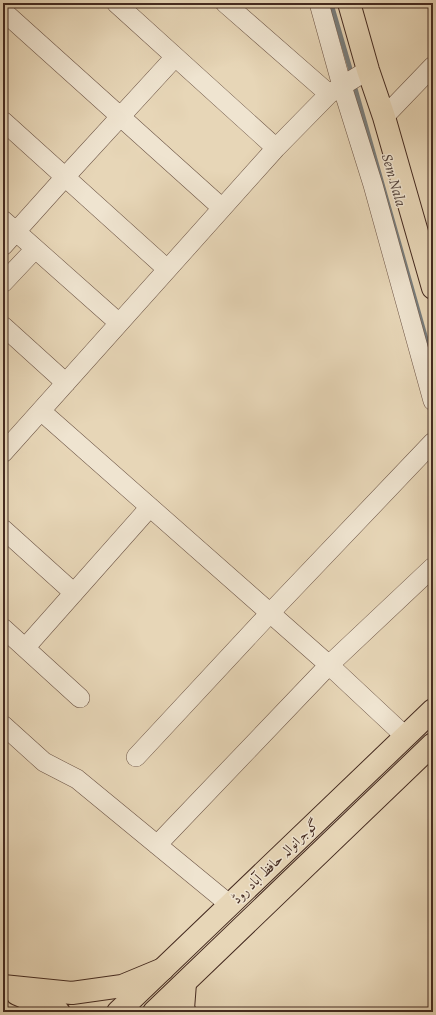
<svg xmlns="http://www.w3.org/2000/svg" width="436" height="1015" font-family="Alegreya,Amiri,serif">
  <rect width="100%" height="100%" fill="#e7d6b7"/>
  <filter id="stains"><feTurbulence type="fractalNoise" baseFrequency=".005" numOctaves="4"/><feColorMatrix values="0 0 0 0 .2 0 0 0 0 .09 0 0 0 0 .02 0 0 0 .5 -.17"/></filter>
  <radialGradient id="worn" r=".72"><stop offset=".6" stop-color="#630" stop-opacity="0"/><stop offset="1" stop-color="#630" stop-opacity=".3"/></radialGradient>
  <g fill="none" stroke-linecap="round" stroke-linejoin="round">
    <!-- stream -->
    <path stroke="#797e7d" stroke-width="4.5" d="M 331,3 L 352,75
      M 354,84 L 433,363"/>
    <defs>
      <path id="minor" d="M 116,3 L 276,148
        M 225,3 L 329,94
        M 319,3 L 342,86 L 373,185 L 433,401
        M 3,11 L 222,208
        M 384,117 L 433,66
        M 3,121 L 167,269
        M 3,220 L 119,323
        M 3,246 L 65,177 L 175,57
        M 3,283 L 35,249
        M 3,326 L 66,383
        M 41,411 L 329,665 L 406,737
        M 3,453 L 276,148 L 329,94 L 368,70
        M 3,529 L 74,593
        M 3,628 L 80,698
        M 25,648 L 150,507
        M 3,725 L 44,762 L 77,779 L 229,904
        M 136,757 L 270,613 L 433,442
        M 157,845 L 329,665 L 433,567"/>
      <path id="major" d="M 349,3 L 368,70 L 384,117 L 433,288
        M 118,1012 L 433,710
        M 154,1012 L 433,744"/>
      <path id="highway" d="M 3,986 L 72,993 L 122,986 L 163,969
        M 17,994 L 59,1012
        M 185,1012 L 183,1009 L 185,983"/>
    </defs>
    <!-- minor casing -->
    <use href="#minor" stroke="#6d5546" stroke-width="20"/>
    <!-- major casing -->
    <use href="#major" stroke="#442a20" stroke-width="24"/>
    <!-- highway casing -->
    <use href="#highway" stroke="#442a20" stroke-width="24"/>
    <!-- minor -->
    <use href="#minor" stroke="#efe4d0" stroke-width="19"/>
    <!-- major -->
    <use href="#major" stroke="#e7d6b7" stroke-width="22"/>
    <!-- highway -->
    <use href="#highway" stroke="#e7d6b7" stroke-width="22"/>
  </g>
  <g text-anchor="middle" stroke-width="3" stroke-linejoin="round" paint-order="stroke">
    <!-- street labels -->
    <g font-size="14" fill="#442a20" stroke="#efe4d0">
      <text transform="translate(275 861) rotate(-44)" y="5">گوجرانوالہ حافظ آباد روڈ</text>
    </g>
    <!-- water labels -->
    <g font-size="15" font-style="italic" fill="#56463f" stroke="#efe4d0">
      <text transform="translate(394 180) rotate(74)" y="5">Sem Nala</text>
    </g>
  </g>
  <!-- margin -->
  <rect width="436" height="1015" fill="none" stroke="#e7d6b7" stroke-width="16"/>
  <rect x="4" y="4" width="428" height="1007" fill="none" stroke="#442a20" stroke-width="2"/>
  <rect x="8" y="8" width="420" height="999" fill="none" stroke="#442a20"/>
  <rect width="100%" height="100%" filter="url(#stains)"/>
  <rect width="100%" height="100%" fill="url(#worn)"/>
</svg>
